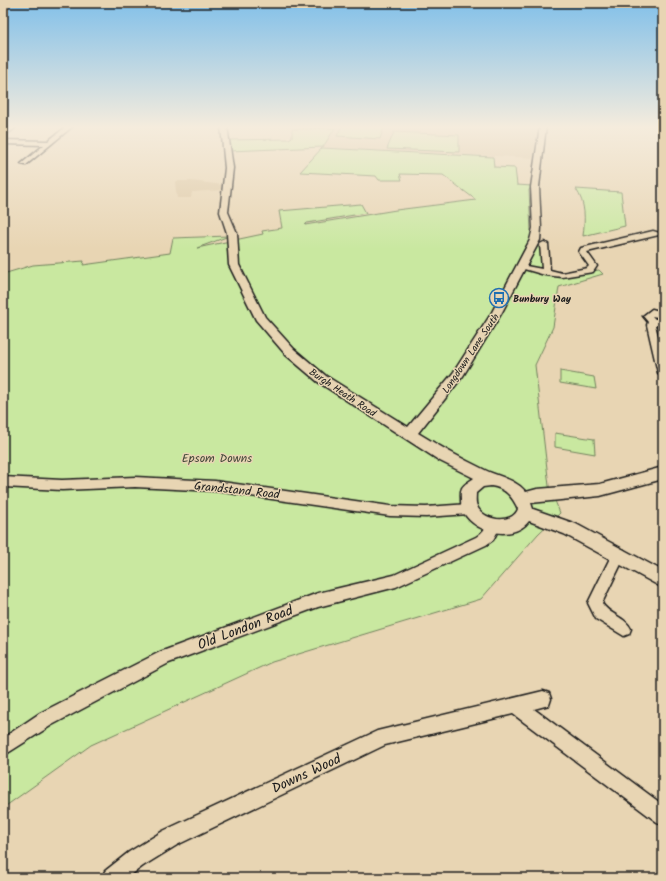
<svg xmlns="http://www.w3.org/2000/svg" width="666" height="881" font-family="Kalam,sans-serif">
  <rect width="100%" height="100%" fill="#e8d5b3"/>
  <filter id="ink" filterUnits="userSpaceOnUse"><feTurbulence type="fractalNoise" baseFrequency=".025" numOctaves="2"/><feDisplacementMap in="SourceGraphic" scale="8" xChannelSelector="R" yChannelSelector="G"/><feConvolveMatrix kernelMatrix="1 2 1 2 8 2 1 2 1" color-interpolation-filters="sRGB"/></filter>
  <g filter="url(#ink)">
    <!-- built -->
    <path fill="#dcc7a3" d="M 336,126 L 541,126 L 536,158 L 322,148 Z
      M 177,181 L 191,181 L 224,185 L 223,190 L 192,192 L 191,198 L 177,198 L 175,183 Z"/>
    <!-- green -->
    <path fill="#c9e8a0" stroke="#72825e" d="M 342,126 L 384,126 L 380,139 L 337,136 Z
      M 335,128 L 323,147 L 230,151 L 228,140 L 289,139 L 292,137 L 292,129 Z
      M 394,132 L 459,135 L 459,152 L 387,149 Z
      M 322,148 L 493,157 L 494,167 L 515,168 L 517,185 L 532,186 L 529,190 L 531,232 L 553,275 L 563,277 L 599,270 L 603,274 L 559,287 L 553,327 L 535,365 L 549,486 L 560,513 L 538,534 L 481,599 L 272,662 L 91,745 L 3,808 L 3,274 L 33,265 L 84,261 L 83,265 L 170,253 L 173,238 L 229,236 L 197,248 L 263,234 L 262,231 L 282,228 L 279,211 L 361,204 L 366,213 L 307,223 L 305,225 L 396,210 L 476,200 L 443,175 L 400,174 L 402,180 L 379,180 L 376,176 L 300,172 Z
      M 576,189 L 621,192 L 625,226 L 583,236 C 585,219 586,204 576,189 Z
      M 560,371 L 594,377 L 596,389 L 560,383 Z
      M 555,433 L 594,439 L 595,454 L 555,447 Z"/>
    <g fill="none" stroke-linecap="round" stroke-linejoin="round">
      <defs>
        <path id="minor" d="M 67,126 L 73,126 L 26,165 L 21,164 L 44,145 L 3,144 L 3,140 L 48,141 Z
          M 653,231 L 663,234 L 587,252 L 597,266 L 593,272 L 562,277 L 545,275 L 517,267 L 521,265 L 542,269 L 540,244 L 544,242 L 548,244 L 550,270 L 562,273 L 587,268 L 589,266 L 579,252 L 581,248 Z
          M 652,309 L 663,312 L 663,318 L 652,316 L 655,319 L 663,319 L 663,325 L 655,325 L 663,354 L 663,376 L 658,373 L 647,325 L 648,322 L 643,316 Z
          M 3,477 L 62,480 L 135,477 L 215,481 L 390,506 L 426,507 L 469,504 L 473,505 L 475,509 L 473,513 L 469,514 L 426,517 L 390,516 L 215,491 L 135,487 L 62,490 L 3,487 Z
          M 494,522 L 498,523 L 500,527 L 493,540 L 486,545 L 396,587 L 318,607 L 169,663 L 52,725 L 3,756 L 3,738 L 40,713 L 160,652 L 318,593 L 394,575 L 476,537 C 483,533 487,524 494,522 Z
          M 619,548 L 624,550 L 626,554 L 602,603 C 609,615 626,617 631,629 L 629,634 L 624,636 L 596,619 L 588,603 L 614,550 Z
          M 543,691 L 549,693 L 551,699 L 549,705 L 534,709 L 663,805 L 663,825 L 657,822 L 513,714 L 385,745 L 177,845 L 143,866 L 127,878 L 102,878 L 105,871 L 129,852 L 163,831 L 377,731 Z"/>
        <path id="major" d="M 11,126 L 18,126 L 3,137 L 3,132 Z
          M 221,126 L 227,126 L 233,168 L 228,212 L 237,233 L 239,265 L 265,317 L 294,349 L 326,376 L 408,427 L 453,373 L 491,314 L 530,240 L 533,228 L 531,187 L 540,126 L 546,126 L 539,187 L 541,228 L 540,240 L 501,314 L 463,376 L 418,433 C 439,446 460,458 483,469 C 498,477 514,478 526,492 L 537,489 L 600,484 L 663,467 L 663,479 L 600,496 L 531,503 L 533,509 L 576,524 L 663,571 L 663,588 L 564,534 L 529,521 C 512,545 461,530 461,501 C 461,496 460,492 462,488 C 464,484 470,481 474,478 L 440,461 L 318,382 L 286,355 L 256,320 L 229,265 L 227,233 L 220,212 L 225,168 ZM 491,486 C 505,488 512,496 518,509 C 512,525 483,521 477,506 C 475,502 476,497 476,493 L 483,487 Z"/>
      </defs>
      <!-- minor casing -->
      <use href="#minor" stroke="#1c1c1c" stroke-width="3"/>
      <!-- major casing -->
      <use href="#major" stroke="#1c1c1c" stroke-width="3"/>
      <!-- minor -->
      <use href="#minor" fill="#e8d5b3" fill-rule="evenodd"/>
      <!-- major -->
      <use href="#major" fill="#e8d5b3" fill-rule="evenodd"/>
    </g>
  </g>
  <!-- sky -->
  <linearGradient id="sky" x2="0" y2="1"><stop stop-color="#82c0e9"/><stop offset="0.51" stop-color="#f5ecdd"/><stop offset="1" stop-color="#f5ecdd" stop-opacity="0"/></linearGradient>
  <rect width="666" height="249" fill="url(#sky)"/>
  <!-- icons -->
  <defs>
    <symbol id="bus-ring" viewBox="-11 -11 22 22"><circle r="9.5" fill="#e8d5b3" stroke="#1f6fb2" stroke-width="1.5"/><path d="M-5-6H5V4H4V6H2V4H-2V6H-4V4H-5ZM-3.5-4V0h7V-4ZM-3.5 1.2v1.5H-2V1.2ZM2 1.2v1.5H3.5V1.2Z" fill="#1f6fb2"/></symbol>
  </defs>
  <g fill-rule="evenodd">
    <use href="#bus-ring" x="488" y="287" width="22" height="22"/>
  </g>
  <g text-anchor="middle" stroke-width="3" stroke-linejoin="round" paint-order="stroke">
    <!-- far-poi labels -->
    <g font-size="10" font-weight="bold" fill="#1c1c1c" stroke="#e8d5b3" text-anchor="start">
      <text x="513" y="302">Bunbury Way</text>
    </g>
    <!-- far-street labels -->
    <g font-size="10" fill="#1c1c1c" stroke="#e8d5b3">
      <text transform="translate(470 353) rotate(-56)" y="4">Longdown Lane South</text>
      <text transform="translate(343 392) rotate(34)" y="4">Burgh Heath Road</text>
    </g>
    <!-- park labels -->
    <g font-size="12" fill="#3f4536" stroke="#e8d5b3">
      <text x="217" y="462">Epsom Downs</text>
    </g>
    <!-- street labels -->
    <g font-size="12" fill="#1c1c1c" stroke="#e8d5b3">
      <text transform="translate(237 490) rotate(6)" y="4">Grandstand Road</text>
    </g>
    <!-- near-street labels -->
    <g font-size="14" fill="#1c1c1c" stroke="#e8d5b3">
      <text transform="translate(245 627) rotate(-21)" y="5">Old London Road</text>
      <text transform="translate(306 773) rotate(-25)" y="5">Downs Wood</text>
    </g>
  </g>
  <!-- margin -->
  <rect width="666" height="881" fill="none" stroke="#e8d5b3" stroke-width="16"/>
  <rect x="8" y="8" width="650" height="865" fill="none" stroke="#1c1c1c" stroke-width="1.5" filter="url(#ink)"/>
</svg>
